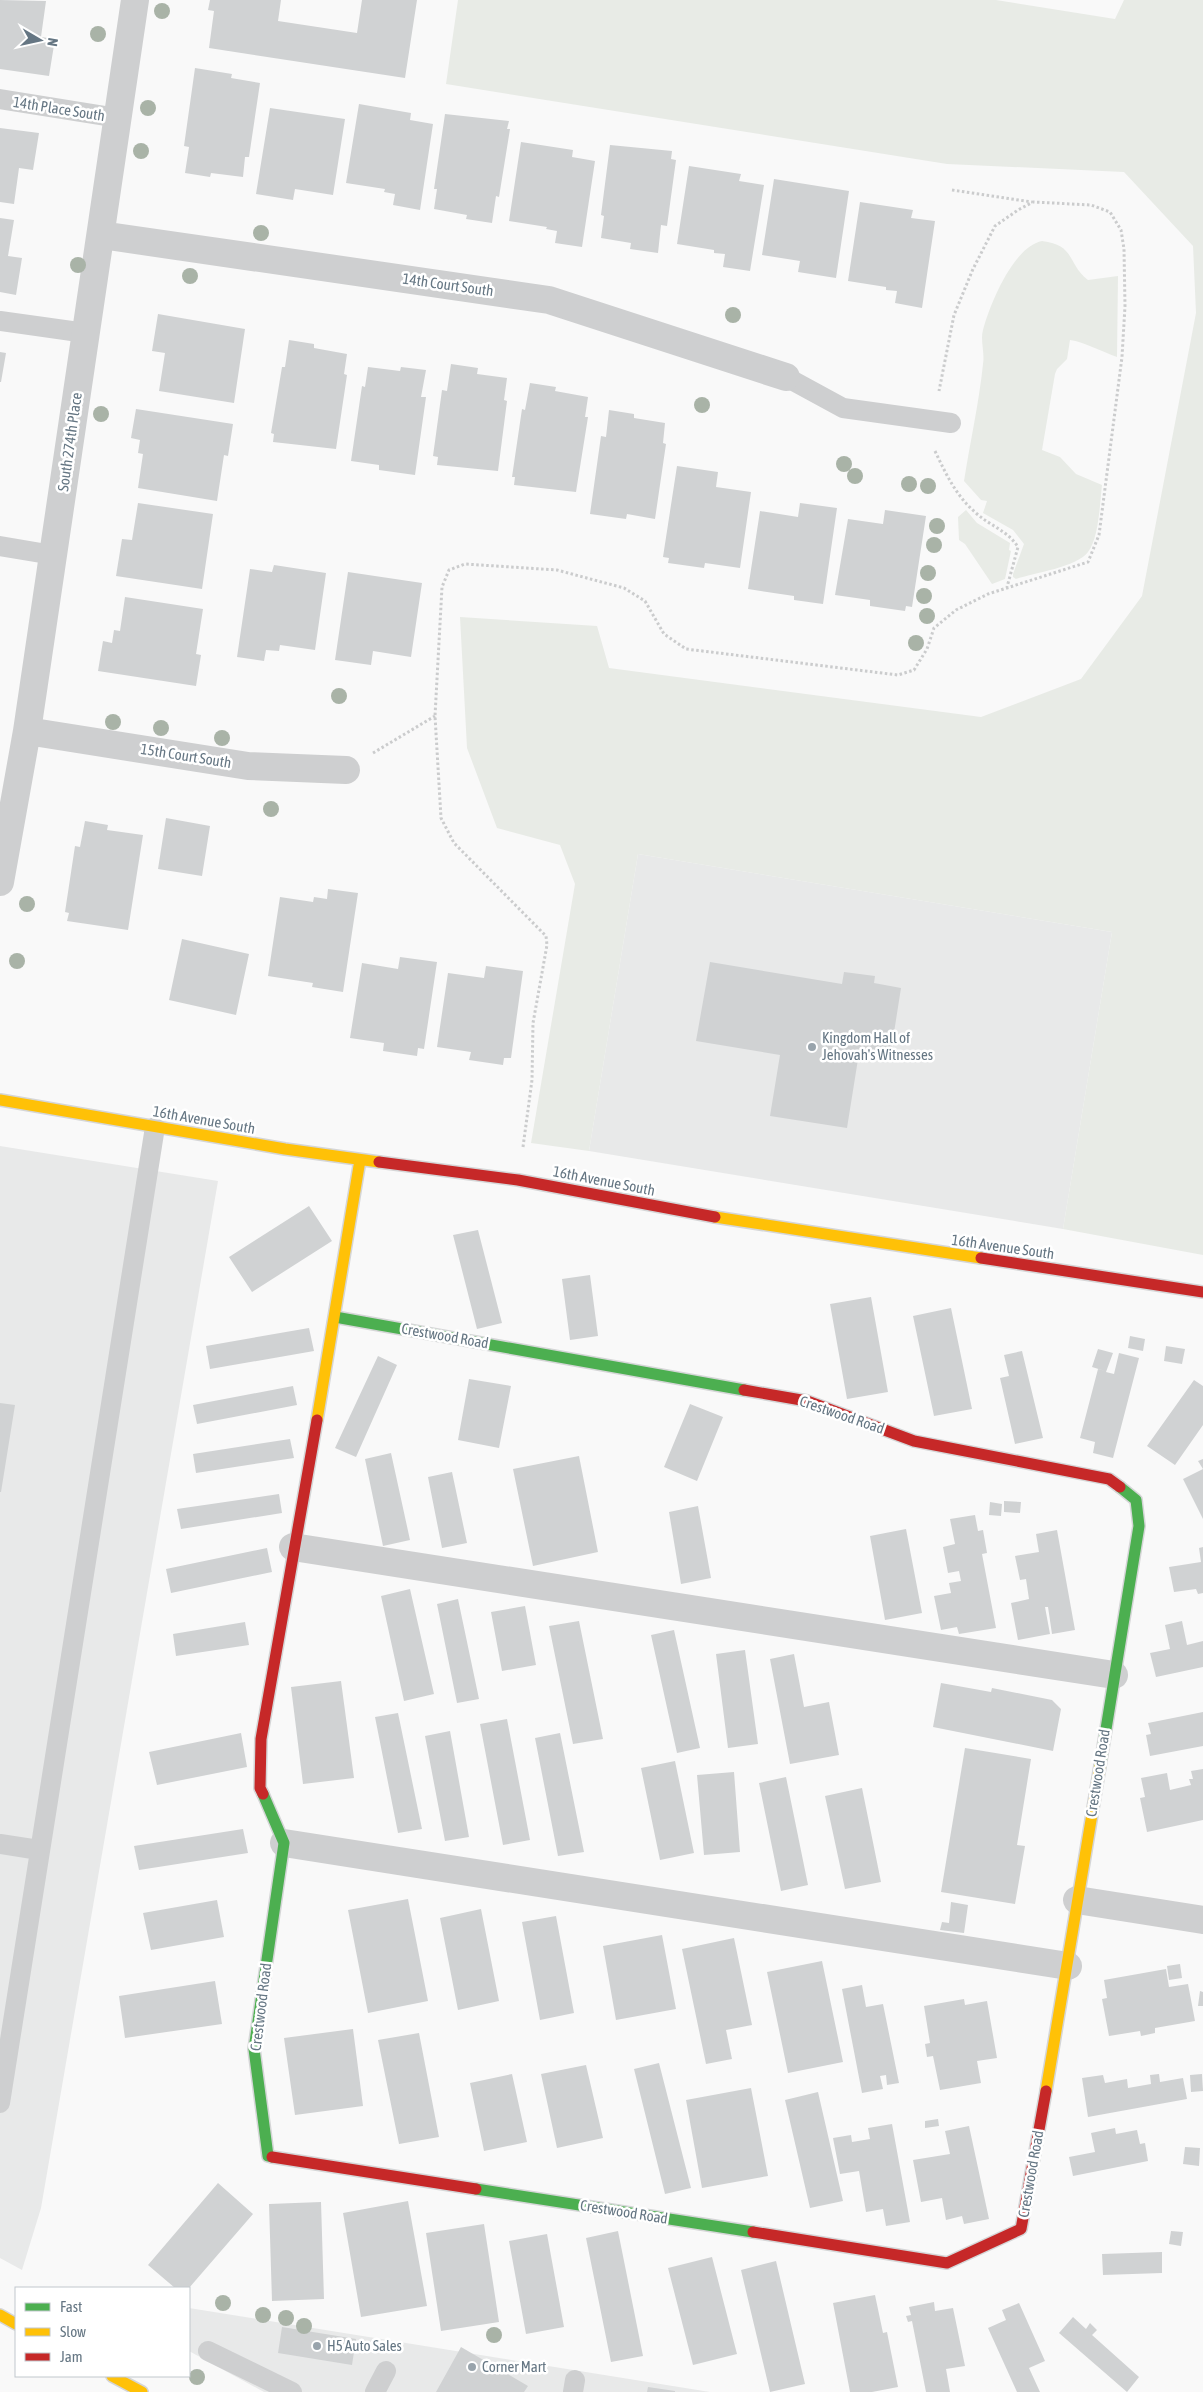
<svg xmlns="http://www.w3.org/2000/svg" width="1203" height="2392" font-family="'Asap Condensed',sans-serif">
  <rect width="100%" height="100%" fill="#f9f9f9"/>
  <!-- built -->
  <path fill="#e8e9e9" d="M 638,854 L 1112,932 L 1063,1229 L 589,1151 Z
    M 0,1146 L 218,1181 L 41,2208 L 22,2270 L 0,2258 Z
    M 189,2308 L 710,2392 L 264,2392 L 189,2351 Z"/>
  <!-- green -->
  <path fill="#e8ebe6" d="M 458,0 L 996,0 L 1115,19 L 1124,0 L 1203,0 L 1203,1255 L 1063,1229 L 1112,932 L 638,854 L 589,1151 L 531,1143 L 575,884 L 560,845 L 497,828 L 467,748 L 460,617 L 597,626 L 609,668 L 981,717 L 1081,679 L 1142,596 L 1196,313 L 1193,246 L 1124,172 L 947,164 L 446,84 Z
    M 1042,241 C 1076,245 1067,264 1088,280 L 1118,276 L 1117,357 C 1103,352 1084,342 1070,340 L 1067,359 L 1057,369 L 1055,374 L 1042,450 L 1060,457 L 1076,474 L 1102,485 C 1100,502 1099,538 1088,552 C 1077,567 1034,573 1016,579 L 1013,577 L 1013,574 L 1024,544 L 1013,530 L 983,513 L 987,501 L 981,500 L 964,481 C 970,442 979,403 983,364 C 985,353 980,340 983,330 C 990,304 1013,247 1042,241 Z
    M 966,510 L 977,523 L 1010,543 L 1009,550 L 1011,551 L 1005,579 L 992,584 L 965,544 L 959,540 L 958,517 Z"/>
  <!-- building -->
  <path fill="#d0d2d3" d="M 0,0 L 46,1 L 41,37 L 55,39 L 49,76 L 0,69 Z
    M 210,0 L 281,0 L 278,21 L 357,33 L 362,0 L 417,0 L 405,78 L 209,48 L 214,11 L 208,10 Z
    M 195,68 L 232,74 L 231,78 L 260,83 L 249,157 L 245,157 L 243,177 L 211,173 L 210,177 L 185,173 L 189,147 L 184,146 Z
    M 359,104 L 411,113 L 410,120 L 433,124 L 420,210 L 393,205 L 395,194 L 384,192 L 385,189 L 346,183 Z
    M 270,108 L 345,119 L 333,195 L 295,189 L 293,200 L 256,194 Z
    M 445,114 L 509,121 L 507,129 L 510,129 L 499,197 L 496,196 L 492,223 L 466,219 L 467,215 L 434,209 L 437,189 L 434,189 Z
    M 0,128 L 39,133 L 33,170 L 19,168 L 14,204 L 0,202 Z
    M 521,142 L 573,150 L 572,157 L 595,161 L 582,247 L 555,243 L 557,231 L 546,229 L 547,227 L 509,221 Z
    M 610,145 L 672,151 L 671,159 L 676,160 L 667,226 L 661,225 L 658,253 L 630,249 L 631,243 L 601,238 L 604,216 L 601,215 Z
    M 689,166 L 741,174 L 739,181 L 764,185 L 750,271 L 723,267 L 725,254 L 714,253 L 714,250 L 677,244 Z
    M 774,179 L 849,191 L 836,278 L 798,272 L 800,261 L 762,255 Z
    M 860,202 L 913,210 L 911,218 L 935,221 L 922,308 L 895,303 L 897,291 L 886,290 L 886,287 L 848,281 Z
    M 0,218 L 14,220 L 8,256 L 22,258 L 16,295 L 0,292 Z
    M 158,314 L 245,329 L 234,403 L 159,391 L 165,353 L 152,351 Z
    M 289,340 L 314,344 L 314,348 L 347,354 L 344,374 L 347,375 L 336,449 L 273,442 L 274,434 L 271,433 L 282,367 L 285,367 Z
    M 0,352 L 6,353 L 1,382 L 0,382 Z
    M 451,364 L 478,368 L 477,374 L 507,378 L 504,400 L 507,401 L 498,471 L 437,465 L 438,457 L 433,456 L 442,390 L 447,391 Z
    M 368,367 L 400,371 L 401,367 L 426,370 L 421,397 L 426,397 L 415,475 L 379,470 L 379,465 L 351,461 L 362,386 L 365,387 Z
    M 530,383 L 556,387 L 555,391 L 588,397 L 585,417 L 588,417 L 576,492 L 514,485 L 515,477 L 512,477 L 522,409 L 525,410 Z
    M 136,409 L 233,424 L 228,456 L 224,455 L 217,501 L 138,488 L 143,454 L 138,453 L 140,440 L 131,438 Z
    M 609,410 L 634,414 L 634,418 L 665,423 L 663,443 L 666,444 L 655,519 L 627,514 L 626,519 L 590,514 L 601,436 L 606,437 Z
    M 677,466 L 718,472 L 716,487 L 751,492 L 740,568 L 705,563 L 704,568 L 668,563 L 669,558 L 663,557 Z
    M 138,503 L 213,514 L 202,589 L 116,576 L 122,539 L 132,540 Z
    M 800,503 L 837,508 L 823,604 L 794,600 L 794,596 L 748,589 L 760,511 L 798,517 Z
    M 885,510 L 926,516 L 912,607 L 906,606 L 905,611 L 870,606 L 870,600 L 835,595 L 848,519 L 883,524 Z
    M 274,565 L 326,573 L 315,650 L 280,645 L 279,651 L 266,650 L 264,661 L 237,657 L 250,569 L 272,572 Z
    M 348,572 L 422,583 L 411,657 L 373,651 L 371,665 L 335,660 Z
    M 125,597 L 203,609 L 196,654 L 201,655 L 196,686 L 98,671 L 103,641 L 112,643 L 114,630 L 120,631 Z
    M 166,818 L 210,826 L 202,876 L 158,869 Z
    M 85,821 L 108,825 L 107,830 L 143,835 L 128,930 L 67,921 L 69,913 L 65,912 L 75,846 L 80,847 Z
    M 328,889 L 358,893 L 343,992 L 312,987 L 313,983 L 268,976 L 280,897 L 313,902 L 314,897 L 327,899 Z
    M 182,939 L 249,954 L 236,1015 L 169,1000 Z
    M 400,957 L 437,962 L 424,1049 L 418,1048 L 417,1056 L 383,1051 L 384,1043 L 350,1038 L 362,963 L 398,969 Z
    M 710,962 L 842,984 L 844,972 L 875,976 L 874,983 L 901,988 L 890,1058 L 859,1053 L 847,1128 L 770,1116 L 780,1055 L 696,1041 Z
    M 486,966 L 523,971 L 511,1058 L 504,1058 L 503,1065 L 469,1060 L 471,1052 L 437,1047 L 448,973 L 484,978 Z
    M 309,1206 L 332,1241 L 252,1292 L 229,1257 Z
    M 478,1230 L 502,1323 L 477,1329 L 453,1235 Z
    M 590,1275 L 598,1336 L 570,1340 L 562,1279 Z
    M 871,1297 L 888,1392 L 847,1399 L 830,1304 Z
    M 951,1308 L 972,1409 L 934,1416 L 913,1316 Z
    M 309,1328 L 314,1351 L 210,1369 L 206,1346 Z
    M 1130,1336 L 1145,1339 L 1143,1351 L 1128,1348 Z
    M 1166,1346 L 1185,1349 L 1182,1364 L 1164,1361 Z
    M 1098,1349 L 1113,1353 L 1106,1372 L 1114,1374 L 1119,1353 L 1139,1358 L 1113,1458 L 1093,1453 L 1095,1442 L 1080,1438 L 1098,1369 L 1105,1371 L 1092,1367 Z
    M 1022,1351 L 1043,1438 L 1015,1444 L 1000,1378 L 1009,1376 L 1004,1355 Z
    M 378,1356 L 397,1365 L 356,1457 L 335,1448 Z
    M 469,1379 L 511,1386 L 499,1448 L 458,1440 Z
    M 1194,1380 L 1203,1386 L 1203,1425 L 1175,1465 L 1147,1446 Z
    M 293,1386 L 297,1405 L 197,1424 L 193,1405 Z
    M 0,1403 L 15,1405 L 1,1492 L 0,1492 Z
    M 690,1404 L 723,1417 L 697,1481 L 664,1467 Z
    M 290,1439 L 294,1458 L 196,1473 L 193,1454 Z
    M 391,1453 L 410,1540 L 383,1546 L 365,1459 Z
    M 579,1456 L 598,1552 L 533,1566 L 513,1469 Z
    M 1203,1459 L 1203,1519 L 1183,1479 L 1203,1469 L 1198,1461 Z
    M 452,1472 L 467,1543 L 442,1548 L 428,1477 Z
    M 279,1494 L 282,1513 L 181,1529 L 177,1509 Z
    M 1004,1501 L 1021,1502 L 1020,1513 L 1004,1512 Z
    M 990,1502 L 1002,1504 L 1001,1516 L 989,1515 Z
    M 698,1506 L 711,1578 L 681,1584 L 669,1512 Z
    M 975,1515 L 978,1531 L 983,1530 L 987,1553 L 982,1554 L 996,1628 L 959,1634 L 957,1627 L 941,1630 L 934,1596 L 951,1593 L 949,1583 L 961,1581 L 959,1571 L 948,1573 L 943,1547 L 955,1544 L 950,1519 Z
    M 906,1529 L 922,1613 L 885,1620 L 870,1536 Z
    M 1057,1530 L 1075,1630 L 1052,1634 L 1048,1607 L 1045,1607 L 1050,1634 L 1018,1640 L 1011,1603 L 1029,1599 L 1026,1579 L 1020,1580 L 1015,1556 L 1039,1552 L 1036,1534 Z
    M 1203,1547 L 1203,1593 L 1198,1594 L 1196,1589 L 1174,1592 L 1169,1567 L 1201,1562 L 1199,1548 Z
    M 267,1548 L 272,1572 L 171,1593 L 166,1569 Z
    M 410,1589 L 434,1694 L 404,1701 L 381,1596 Z
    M 458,1599 L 479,1699 L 457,1703 L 437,1604 Z
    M 525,1606 L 536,1665 L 502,1671 L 491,1612 Z
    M 579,1621 L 603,1739 L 573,1744 L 549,1626 Z
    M 1182,1621 L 1187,1645 L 1203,1641 L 1203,1667 L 1156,1677 L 1150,1653 L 1170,1649 L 1165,1625 Z
    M 245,1622 L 249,1645 L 176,1656 L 173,1634 Z
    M 674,1630 L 700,1748 L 677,1753 L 651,1635 Z
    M 745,1650 L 758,1744 L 728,1748 L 716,1654 Z
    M 794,1654 L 804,1707 L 829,1702 L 839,1755 L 790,1764 L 770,1659 Z
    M 341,1681 L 354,1778 L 303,1784 L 291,1687 Z
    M 941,1683 L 991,1692 L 992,1688 L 1052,1700 L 1061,1709 L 1053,1751 L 933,1727 Z
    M 1203,1712 L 1203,1746 L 1150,1756 L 1146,1735 L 1151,1734 L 1148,1723 Z
    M 398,1713 L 422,1829 L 398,1833 L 375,1717 Z
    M 507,1719 L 530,1840 L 503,1845 L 480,1724 Z
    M 450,1731 L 469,1837 L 445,1841 L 425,1736 Z
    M 241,1733 L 247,1767 L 157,1785 L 149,1752 Z
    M 560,1733 L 584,1852 L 558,1856 L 535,1738 Z
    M 965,1748 L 1031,1759 L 1017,1845 L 1025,1846 L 1015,1904 L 941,1892 Z
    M 675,1761 L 694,1853 L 660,1860 L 641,1768 Z
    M 1203,1769 L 1203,1820 L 1147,1832 L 1140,1798 L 1145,1797 L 1141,1778 L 1167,1773 L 1170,1790 L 1191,1785 L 1189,1779 L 1193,1779 L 1191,1771 Z
    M 734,1772 L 740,1852 L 704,1855 L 697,1775 Z
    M 786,1777 L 808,1885 L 781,1891 L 759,1783 Z
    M 862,1788 L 881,1882 L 845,1889 L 825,1796 Z
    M 243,1829 L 248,1853 L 139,1870 L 134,1846 Z
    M 408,1899 L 428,2001 L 368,2013 L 348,1910 Z
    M 217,1900 L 224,1937 L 151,1950 L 143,1913 Z
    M 951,1902 L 968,1905 L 964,1933 L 940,1930 L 942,1922 L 949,1923 Z
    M 481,1909 L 499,2001 L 458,2010 L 440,1918 Z
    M 556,1916 L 574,2013 L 540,2020 L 522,1922 Z
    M 662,1935 L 676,2009 L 616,2020 L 603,1946 Z
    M 734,1938 L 752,2025 L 726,2030 L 732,2059 L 706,2064 L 682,1949 Z
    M 822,1961 L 843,2062 L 788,2073 L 767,1972 Z
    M 1180,1964 L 1182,1978 L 1169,1980 L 1167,1966 Z
    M 1166,1969 L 1169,1987 L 1188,1984 L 1195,2021 L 1155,2028 L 1155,2033 L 1141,2036 L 1140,2031 L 1109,2036 L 1102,1999 L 1107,1998 L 1104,1980 Z
    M 215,1981 L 222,2024 L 125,2038 L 119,1996 Z
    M 862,1985 L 866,2007 L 883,2004 L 899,2083 L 887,2085 L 886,2075 L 880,2076 L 883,2089 L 862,2093 L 842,1989 Z
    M 1200,1991 L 1203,1992 L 1203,2006 L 1198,2006 Z
    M 964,1999 L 965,2005 L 987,2001 L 997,2058 L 977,2061 L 981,2083 L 940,2090 L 933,2056 L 927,2057 L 925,2044 L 930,2043 L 924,2006 Z
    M 353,2029 L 363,2106 L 295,2115 L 284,2038 Z
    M 419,2033 L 439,2137 L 399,2144 L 378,2040 Z
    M 659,2063 L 691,2188 L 665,2194 L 634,2069 Z
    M 586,2065 L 603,2138 L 557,2148 L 541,2074 Z
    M 512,2074 L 527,2142 L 484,2151 L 470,2083 Z
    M 1159,2074 L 1160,2082 L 1183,2078 L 1187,2099 L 1088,2117 L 1082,2078 L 1103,2075 L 1105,2083 L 1127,2079 L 1128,2088 L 1151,2084 L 1150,2075 Z
    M 1202,2074 L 1203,2091 L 1191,2092 L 1190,2075 Z
    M 751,2088 L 768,2176 L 702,2188 L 686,2100 Z
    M 818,2092 L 843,2201 L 810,2208 L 785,2100 Z
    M 938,2119 L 939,2126 L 925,2128 L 925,2121 Z
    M 892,2124 L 910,2222 L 886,2226 L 883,2209 L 866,2212 L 859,2171 L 840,2174 L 833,2138 L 851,2135 L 852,2142 L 870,2139 L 868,2128 Z
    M 969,2126 L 989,2219 L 964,2224 L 962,2216 L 946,2220 L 942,2198 L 921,2202 L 913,2160 L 950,2154 L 945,2131 Z
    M 1115,2128 L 1116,2134 L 1137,2130 L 1140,2144 L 1145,2143 L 1148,2161 L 1073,2176 L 1069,2157 L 1095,2152 L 1091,2133 Z
    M 1185,2147 L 1200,2148 L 1199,2166 L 1183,2164 Z
    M 218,2183 L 253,2214 L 189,2288 L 175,2288 L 148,2265 Z
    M 408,2201 L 427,2306 L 361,2317 L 343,2213 Z
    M 321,2202 L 324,2299 L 272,2301 L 269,2204 Z
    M 484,2224 L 499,2322 L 441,2331 L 426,2233 Z
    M 618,2231 L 643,2356 L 611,2362 L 586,2238 Z
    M 1171,2231 L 1183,2232 L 1181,2246 L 1169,2244 Z
    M 547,2234 L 564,2327 L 526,2334 L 509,2241 Z
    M 1162,2252 L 1162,2273 L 1103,2275 L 1102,2254 Z
    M 712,2257 L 737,2354 L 693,2365 L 668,2268 Z
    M 776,2261 L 805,2384 L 770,2392 L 741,2270 Z
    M 875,2295 L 883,2333 L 887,2332 L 898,2387 L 872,2392 L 850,2392 L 833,2303 Z
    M 934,2302 L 935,2311 L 953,2308 L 965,2366 L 946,2369 L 950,2392 L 926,2392 L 912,2321 L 908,2322 L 906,2316 L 911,2315 L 909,2307 Z
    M 1019,2303 L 1045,2361 L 1029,2368 L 1040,2392 L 1017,2392 L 988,2328 L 1006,2320 L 1002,2310 Z
    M 1073,2317 L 1086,2329 L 1090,2323 L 1097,2330 L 1092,2335 L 1139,2377 L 1127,2392 L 1059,2333 Z
    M 282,2327 L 356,2339 L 352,2365 L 278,2353 Z
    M 461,2347 L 528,2386 L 524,2392 L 436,2392 Z
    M 648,2387 L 675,2391 L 675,2392 L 647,2392 Z"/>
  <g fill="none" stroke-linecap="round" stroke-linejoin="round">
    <defs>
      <path id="fast" d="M 335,1317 L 744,1390
        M 1100,1766 L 1139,1526 L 1136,1500 L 1120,1487
        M 263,1794 L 284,1843 L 254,2049 L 268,2156 L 272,2157
        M 476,2189 L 753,2232"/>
      <path id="slow" d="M 0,1100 L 285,1149 L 379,1162
        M 715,1217 L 981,1258
        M 317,1420 L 360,1160
        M 1046,2091 L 1100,1766
        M 0,2315 L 16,2324
        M 112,2376 L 142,2392"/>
      <path id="jam" d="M 379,1162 L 518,1180 L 715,1217
        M 981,1258 L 1203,1292
        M 744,1390 L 807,1401 L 914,1441 L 1109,1479 L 1120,1487
        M 263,1794 L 260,1788 L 261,1739 L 317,1420
        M 272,2157 L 476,2189
        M 753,2232 L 947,2263 L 1021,2229 L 1046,2091"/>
    </defs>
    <!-- fast casing -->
    <use href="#fast" stroke="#d5d6d7" stroke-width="14"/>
    <!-- slow casing -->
    <use href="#slow" stroke="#d5d6d7" stroke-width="14"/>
    <!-- jam casing -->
    <use href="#jam" stroke="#d5d6d7" stroke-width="14"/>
    <!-- path -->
    <path stroke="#cbcccd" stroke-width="3" stroke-dasharray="2.5 2.5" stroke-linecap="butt" d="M 952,190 L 1032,202
      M 935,451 C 946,474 956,496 976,513 C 990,526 1007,530 1018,547 L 1007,587
      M 373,753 L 435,716
      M 523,1147 L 532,1080 L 533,1023 L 547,945 L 546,936 L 454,843 L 441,818 L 435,716 L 442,587 L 449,570 L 465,564 L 557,570 L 624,588 L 645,601 L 664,634 L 686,649 L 898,675 L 914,670 L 927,649 L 934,628 L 956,610 L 988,594 L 1088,562 L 1099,535 L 1122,357 L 1125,306 L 1124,249 L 1121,230 L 1110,212 L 1091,205 L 1033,202 L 1018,210 L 995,226 L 973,269 L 954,315 L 939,391"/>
    <!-- lane -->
    <path stroke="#cecfd0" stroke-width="20" d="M 0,99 L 118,118
      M 0,321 L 86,333
      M 786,377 L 843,408 L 951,423
      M 0,546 L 53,555
      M 0,1844 L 39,1850
      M 0,2103 L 155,1127
      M 208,2351 L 292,2392
      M 375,2392 L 386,2371
      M 573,2392 L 575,2380"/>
    <!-- street -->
    <path stroke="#cecfd0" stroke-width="28" d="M 101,235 L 549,300 L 786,377
      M 27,731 L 248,766 L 346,770
      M 0,882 L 27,731 L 135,0
      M 293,1547 L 1114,1675
      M 284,1843 L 1068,1966
      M 1077,1900 L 1203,1920"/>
    <!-- fast -->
    <use href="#fast" stroke="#4caf50" stroke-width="11"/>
    <!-- slow -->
    <use href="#slow" stroke="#ffc107" stroke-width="11"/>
    <!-- jam -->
    <use href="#jam" stroke="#c62828" stroke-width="11"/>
  </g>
  <!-- trees -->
  <g fill="#a9b3a7">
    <circle cx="162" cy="11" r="8"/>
    <circle cx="98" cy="34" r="8"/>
    <circle cx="148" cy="108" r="8"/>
    <circle cx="141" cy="151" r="8"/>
    <circle cx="261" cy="233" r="8"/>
    <circle cx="78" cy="265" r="8"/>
    <circle cx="190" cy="276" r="8"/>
    <circle cx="733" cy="315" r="8"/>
    <circle cx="702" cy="405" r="8"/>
    <circle cx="101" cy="414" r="8"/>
    <circle cx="844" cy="464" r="8"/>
    <circle cx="855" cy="476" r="8"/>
    <circle cx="909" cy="484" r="8"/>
    <circle cx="928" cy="486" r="8"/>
    <circle cx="937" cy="526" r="8"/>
    <circle cx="934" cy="545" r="8"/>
    <circle cx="928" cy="573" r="8"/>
    <circle cx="924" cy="596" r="8"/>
    <circle cx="927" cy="616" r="8"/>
    <circle cx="916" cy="643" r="8"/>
    <circle cx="339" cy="696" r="8"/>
    <circle cx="113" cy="722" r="8"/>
    <circle cx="161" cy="728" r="8"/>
    <circle cx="222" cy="738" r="8"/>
    <circle cx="271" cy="809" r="8"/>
    <circle cx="27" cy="904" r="8"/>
    <circle cx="17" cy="961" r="8"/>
    <circle cx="223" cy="2303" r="8"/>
    <circle cx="263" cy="2315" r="8"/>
    <circle cx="286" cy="2318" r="8"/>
    <circle cx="304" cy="2326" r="8"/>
    <circle cx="494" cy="2335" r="8"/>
    <circle cx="197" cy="2377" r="8"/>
  </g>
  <!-- markers -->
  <g fill="#99a4ac" stroke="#fff" stroke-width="2">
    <circle cx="812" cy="1047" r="5"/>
    <circle cx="317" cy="2346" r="5"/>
    <circle cx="472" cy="2367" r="5"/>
  </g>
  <g text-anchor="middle" stroke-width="5" stroke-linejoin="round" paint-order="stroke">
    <!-- street labels -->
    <g font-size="15" fill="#657683" stroke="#fff">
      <text transform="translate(59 109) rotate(9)" y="5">14th Place South</text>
      <text transform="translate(448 285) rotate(8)" y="5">14th Court South</text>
      <text transform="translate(70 442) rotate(-82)" y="5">South 274th Place</text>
      <text transform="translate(186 756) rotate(9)" y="5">15th Court South</text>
      <text transform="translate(204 1120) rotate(10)" y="5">16th Avenue South</text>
      <text transform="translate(604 1181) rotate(11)" y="5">16th Avenue South</text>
      <text transform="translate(1003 1247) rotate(8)" y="5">16th Avenue South</text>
      <text transform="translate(445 1336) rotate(10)" y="5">Crestwood Road</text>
      <text transform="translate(842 1415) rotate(19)" y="5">Crestwood Road</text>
      <text transform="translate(1098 1773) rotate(-81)" y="5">Crestwood Road</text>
      <text transform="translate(261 2007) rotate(-83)" y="5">Crestwood Road</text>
      <text transform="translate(1031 2174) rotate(-80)" y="5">Crestwood Road</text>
      <text transform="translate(624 2212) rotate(9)" y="5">Crestwood Road</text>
    </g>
    <!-- poi labels -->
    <g font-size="15" fill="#657683" stroke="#fff" text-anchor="start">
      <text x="822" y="1043">Kingdom Hall of<tspan x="822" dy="17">Jehovah's Witnesses</tspan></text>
      <text x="327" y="2351">H5 Auto Sales</text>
      <text x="482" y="2372">Corner Mart</text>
    </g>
  </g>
  <!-- legend -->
  <rect x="15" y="2287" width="175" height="90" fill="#ffffff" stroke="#c1c8cd"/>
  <rect x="25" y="2303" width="25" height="8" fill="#4caf50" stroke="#c1c8cd"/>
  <text x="60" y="2312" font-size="15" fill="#657683">Fast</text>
  <rect x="25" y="2328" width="25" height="8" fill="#ffc107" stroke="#c1c8cd"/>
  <text x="60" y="2337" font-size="15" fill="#657683">Slow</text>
  <rect x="25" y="2353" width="25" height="8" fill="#c62828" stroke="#c1c8cd"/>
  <text x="60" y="2362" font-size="15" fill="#657683">Jam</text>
  <!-- north arrow -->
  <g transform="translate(40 40) rotate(99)" stroke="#ffffff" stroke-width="4" paint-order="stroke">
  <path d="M0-4L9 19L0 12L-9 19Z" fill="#657683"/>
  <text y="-8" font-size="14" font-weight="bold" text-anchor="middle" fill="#657683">N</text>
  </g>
</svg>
